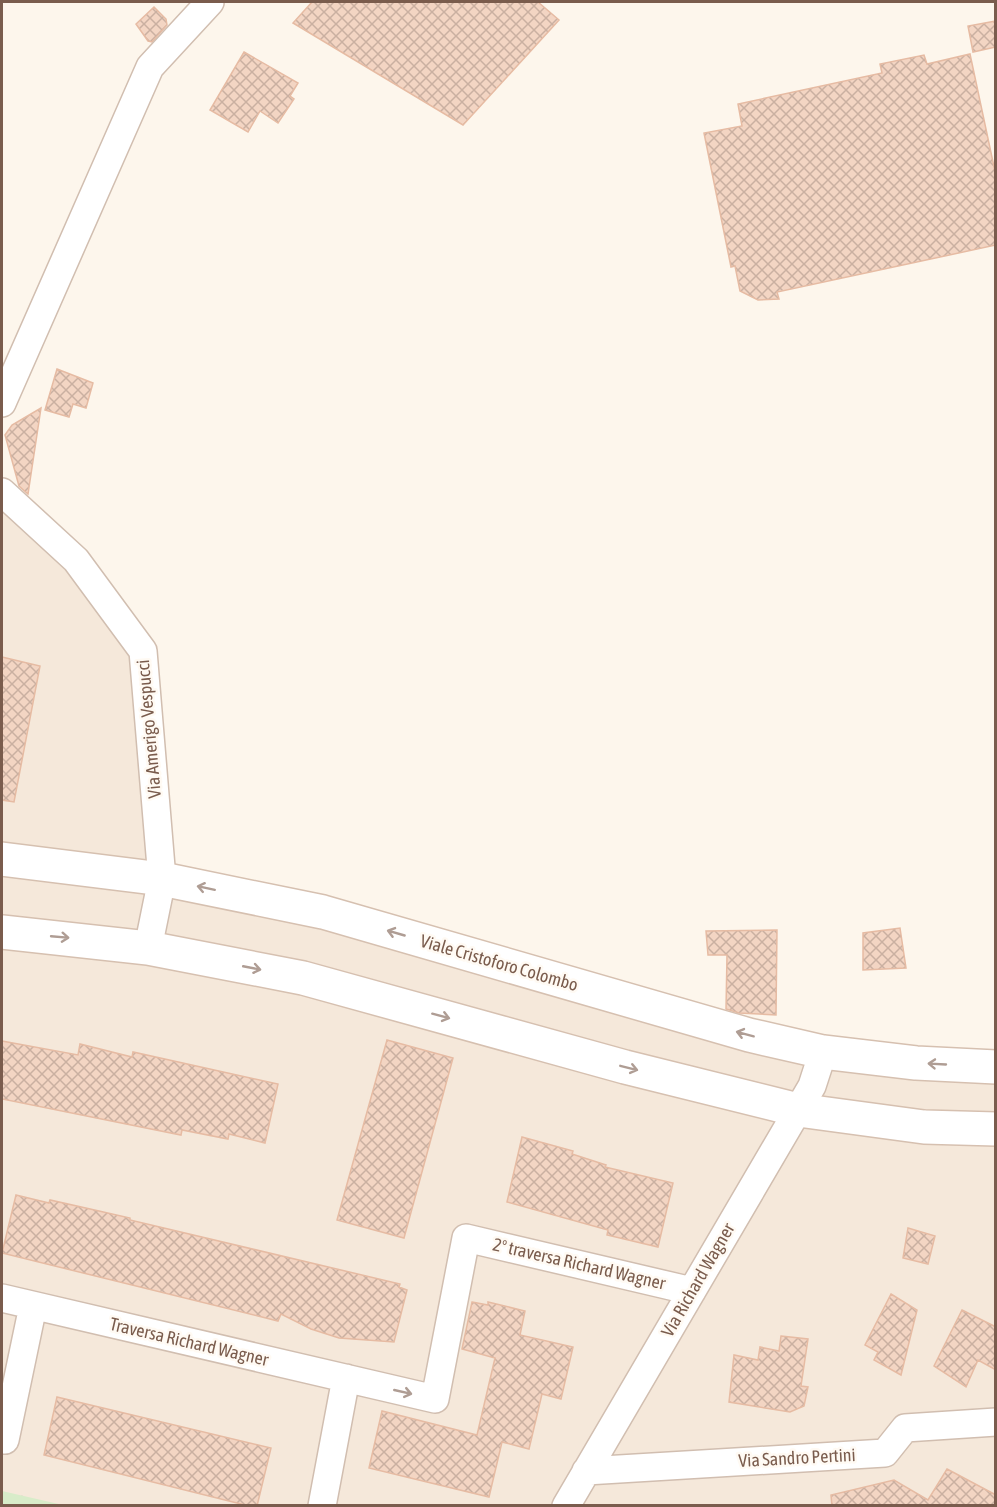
<svg xmlns="http://www.w3.org/2000/svg" width="997" height="1507" font-family="'Asap Condensed',sans-serif">
  <defs>
    <pattern id="park-tufts" width="24" height="20" patternUnits="userSpaceOnUse" patternTransform="scale(1.5)"><rect width="24" height="20" fill="#d8ecc9"/><path d="M3 7l-1-3M5 7V3M7 7l1-3M15 17l-1-3M17 17v-4M19 17l1-3" fill="none" stroke="#b4c2a5"/></pattern>
    <pattern id="building-cross-hatch" width="8" height="8" patternUnits="userSpaceOnUse" patternTransform="scale(1.5)"><rect width="8" height="8" fill="#f3d5c3"/><path d="M0 0l8 8M0 8l8-8" fill="none" stroke="#cab0a1"/></pattern>
  </defs>
  <rect width="100%" height="100%" fill="#fdf6ec"/>
  <!-- residential -->
  <path fill="#f5e8da" d="M 2,492 L 143,651 L 162,879 L 822,1052 L 995,1058 L 995,1505 L 2,1505 Z"/>
  <!-- park -->
  <path fill="url(#park-tufts)" d="M 2,1491 L 63,1505 L 2,1505 Z"/>
  <!-- building -->
  <path fill="url(#building-cross-hatch)" stroke="#e6bba3" stroke-width="1.5" d="M 312,2 L 538,2 L 559,20 L 463,125 L 293,23 Z
    M 154,7 L 166,19 L 167,25 L 152,42 L 148,41 L 136,24 Z
    M 996,21 L 996,47 L 973,52 L 968,26 Z
    M 244,52 L 298,83 L 290,96 L 294,99 L 278,123 L 260,111 L 248,132 L 210,110 Z
    M 970,54 L 996,176 L 996,245 L 777,292 L 779,299 L 758,300 L 740,291 L 735,266 L 731,267 L 704,133 L 742,126 L 738,104 L 882,73 L 880,64 L 924,55 L 927,64 Z
    M 57,369 L 93,383 L 86,408 L 73,404 L 69,417 L 45,410 Z
    M 41,408 L 28,494 L 19,486 L 5,435 L 12,425 Z
    M 2,657 L 40,666 L 14,802 L 2,800 Z
    M 900,928 L 906,968 L 863,970 L 863,933 Z
    M 777,930 L 776,1015 L 739,1013 L 726,1009 L 727,955 L 708,955 L 706,931 Z
    M 387,1040 L 453,1058 L 404,1238 L 337,1220 Z
    M 2,1041 L 78,1055 L 80,1044 L 132,1057 L 133,1052 L 278,1084 L 265,1143 L 229,1134 L 228,1139 L 182,1130 L 181,1135 L 2,1099 Z
    M 522,1137 L 573,1151 L 572,1154 L 606,1165 L 605,1167 L 673,1183 L 658,1247 L 607,1235 L 608,1230 L 507,1202 Z
    M 16,1195 L 49,1203 L 50,1200 L 99,1211 L 130,1218 L 130,1220 L 400,1284 L 399,1287 L 407,1290 L 394,1342 L 339,1338 L 311,1329 L 281,1314 L 278,1321 L 2,1253 Z
    M 908,1228 L 935,1236 L 928,1264 L 903,1258 Z
    M 891,1294 L 917,1310 L 901,1375 L 874,1360 L 878,1352 L 865,1345 Z
    M 472,1302 L 488,1305 L 488,1302 L 525,1311 L 520,1335 L 573,1347 L 561,1399 L 542,1394 L 529,1449 L 502,1442 L 489,1497 L 369,1468 L 382,1411 L 477,1435 L 495,1358 L 462,1349 Z
    M 962,1310 L 996,1327 L 996,1370 L 978,1360 L 966,1387 L 934,1366 Z
    M 781,1336 L 808,1339 L 801,1386 L 808,1387 L 804,1406 L 790,1412 L 729,1402 L 734,1355 L 758,1360 L 760,1347 L 779,1351 Z
    M 57,1397 L 271,1448 L 257,1506 L 249,1506 L 44,1455 Z
    M 947,1469 L 996,1495 L 996,1506 L 832,1506 L 831,1495 L 894,1480 L 928,1500 Z"/>
  <g fill="none" stroke-linecap="round" stroke-linejoin="round">
    <defs>
      <path id="street" d="M 2,403 L 150,67 L 210,2
        M 2,492 L 76,560 L 143,651 L 162,879 L 148,948
        M 2,1298 L 435,1399 L 466,1238 L 692,1291
        M 2,1440 L 5,1440 L 33,1306
        M 586,1471 L 885,1453 L 905,1428 L 996,1422
        M 322,1506 L 346,1378
        M 566,1506 L 812,1086 L 823,1052"/>
      <path id="secondary" d="M 2,859 L 162,879 L 323,912 L 749,1035 L 823,1052 L 916,1063 L 996,1067
        M 2,932 L 148,948 L 303,978 L 625,1067 L 798,1110 L 924,1127 L 996,1129"/>
    </defs>
    <!-- street casing -->
    <use href="#street" stroke="#d1beb0" stroke-width="30"/>
    <!-- secondary casing -->
    <use href="#secondary" stroke="#d6c0b0" stroke-width="36"/>
    <!-- street -->
    <use href="#street" stroke="#fff" stroke-width="27"/>
    <!-- secondary -->
    <use href="#secondary" stroke="#fff" stroke-width="33"/>
  </g>
  <!-- one-way arrows -->
  <defs><path id="oneway-shaft" d="M-6 0H5M1.5-3L5.5 0L1.5 3" fill="none" stroke-width="1.6" stroke-linecap="round" stroke-linejoin="round" transform="scale(1.5)"/></defs>
  <g stroke="#af9d94">
    <use href="#oneway-shaft" transform="translate(206 888) rotate(-168)"/>
    <use href="#oneway-shaft" transform="translate(396 933) rotate(-164)"/>
    <use href="#oneway-shaft" transform="translate(60 937) rotate(5)"/>
    <use href="#oneway-shaft" transform="translate(252 968) rotate(11)"/>
    <use href="#oneway-shaft" transform="translate(441 1016) rotate(15)"/>
    <use href="#oneway-shaft" transform="translate(745 1034) rotate(-165)"/>
    <use href="#oneway-shaft" transform="translate(937 1064) rotate(-177)"/>
    <use href="#oneway-shaft" transform="translate(629 1068) rotate(14)"/>
    <use href="#oneway-shaft" transform="translate(403 1392) rotate(13)"/>
  </g>
  <g text-anchor="middle" stroke-width="5" stroke-linejoin="round" paint-order="stroke">
    <!-- street labels -->
    <g font-size="18" fill="#7a5c4d" stroke="#fffaf3">
      <text transform="translate(149 729) rotate(-95)" y="6">Via Amerigo Vespucci</text>
      <text transform="translate(499 963) rotate(16)" y="6">Viale Cristoforo Colombo</text>
      <text transform="translate(579 1264) rotate(13)" y="6">2° traversa Richard Wagner</text>
      <text transform="translate(698 1280) rotate(-60)" y="6">Via Richard Wagner</text>
      <text transform="translate(189 1342) rotate(13)" y="6">Traversa Richard Wagner</text>
      <text transform="translate(797 1458) rotate(-3)" y="6">Via Sandro Pertini</text>
    </g>
  </g>
  <!-- border -->
  <rect width="997" height="1507" fill="none" stroke="#7a5c4d" stroke-width="6"/>
</svg>
